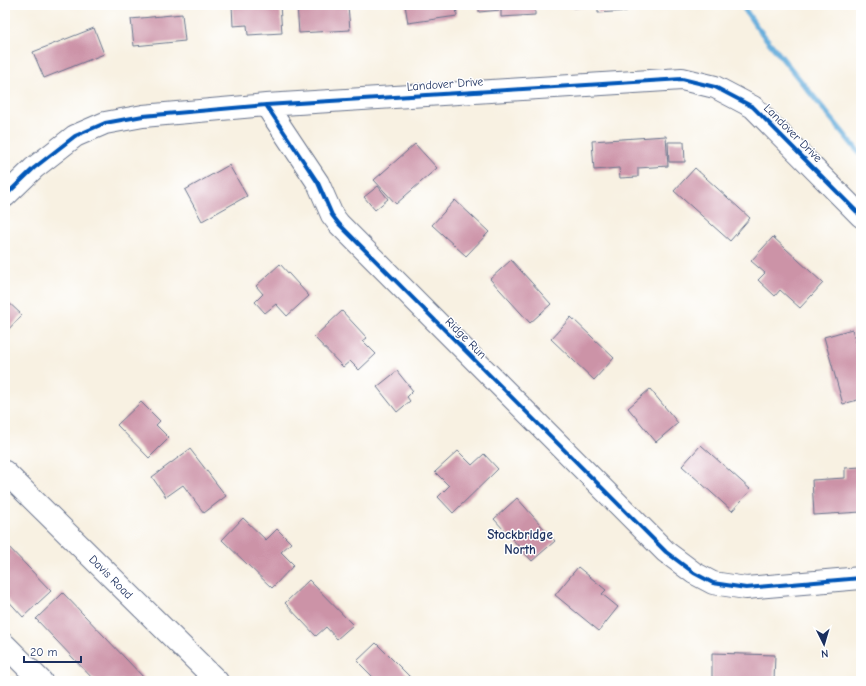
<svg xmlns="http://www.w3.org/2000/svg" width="866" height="686" font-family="'Comic Neue',sans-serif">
  <rect width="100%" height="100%" fill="#fff"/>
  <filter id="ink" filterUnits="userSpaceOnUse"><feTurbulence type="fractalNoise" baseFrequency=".025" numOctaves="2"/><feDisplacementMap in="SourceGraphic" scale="8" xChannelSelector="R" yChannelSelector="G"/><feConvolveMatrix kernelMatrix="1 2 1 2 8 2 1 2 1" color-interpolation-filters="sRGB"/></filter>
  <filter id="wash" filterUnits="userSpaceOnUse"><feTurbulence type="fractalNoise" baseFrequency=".012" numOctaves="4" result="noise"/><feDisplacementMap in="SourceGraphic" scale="16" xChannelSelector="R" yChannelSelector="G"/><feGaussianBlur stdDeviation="0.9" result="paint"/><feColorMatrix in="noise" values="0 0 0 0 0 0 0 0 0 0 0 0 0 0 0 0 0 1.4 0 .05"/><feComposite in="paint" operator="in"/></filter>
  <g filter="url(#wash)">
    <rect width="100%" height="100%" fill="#f8f1e2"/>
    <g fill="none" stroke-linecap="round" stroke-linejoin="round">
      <!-- stream -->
      <path stroke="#62abda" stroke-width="5.5" d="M 742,5 L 756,26 L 861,155"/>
    </g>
    <g id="blocks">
      <!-- building -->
      <path fill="#cc93a7" d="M 232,5 L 280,5 L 282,33 L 248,35 L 247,25 L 233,26 Z
        M 297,5 L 348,5 L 350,30 L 299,33 Z
        M 405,5 L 456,5 L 457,16 L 408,23 Z
        M 479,5 L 535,5 L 535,15 L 501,17 L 501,10 L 479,12 Z
        M 572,5 L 627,5 L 627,11 L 598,13 L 598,6 L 573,8 Z
        M 182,14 L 185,41 L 134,46 L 131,19 Z
        M 94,28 L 104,54 L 44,78 L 33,52 Z
        M 666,136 L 668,166 L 638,168 L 638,177 L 620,178 L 619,168 L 594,170 L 592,141 Z
        M 668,142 L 684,142 L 685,162 L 669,162 Z
        M 415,144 L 437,168 L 396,204 L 374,180 Z
        M 229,165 L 247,196 L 202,221 L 185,190 Z
        M 695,168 L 750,218 L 730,241 L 674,191 Z
        M 378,186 L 388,199 L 375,210 L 364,197 Z
        M 455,200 L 489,232 L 466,256 L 432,225 Z
        M 773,237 L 823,283 L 800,308 L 780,290 L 775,296 L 758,280 L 765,273 L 751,261 Z
        M 511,260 L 551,304 L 530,323 L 490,279 Z
        M 280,264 L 309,296 L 287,316 L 276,304 L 265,313 L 255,302 L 263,294 L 256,286 Z
        M 5,299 L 22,315 L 5,333 Z
        M 342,311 L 367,338 L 363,341 L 376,354 L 359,370 L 350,361 L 343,367 L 314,337 Z
        M 571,317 L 614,358 L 594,380 L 551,339 Z
        M 852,329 L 861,362 L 861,399 L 843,404 L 824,337 Z
        M 397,371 L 413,391 L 407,397 L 410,401 L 397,412 L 377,387 Z
        M 650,389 L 678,423 L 656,442 L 628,408 Z
        M 141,402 L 160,421 L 156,425 L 169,438 L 149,458 L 117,425 Z
        M 701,445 L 751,490 L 732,511 L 682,466 Z
        M 190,449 L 226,496 L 204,513 L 183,485 L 166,497 L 152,477 Z
        M 458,451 L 472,465 L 484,454 L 498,469 L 453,513 L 438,497 L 449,486 L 435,472 Z
        M 861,467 L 861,512 L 814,515 L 812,480 L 845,478 L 845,468 Z
        M 517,498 L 555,541 L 532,561 L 494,519 Z
        M 243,518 L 266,540 L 277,529 L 291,543 L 281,552 L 294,565 L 272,588 L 222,540 Z
        M 5,543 L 51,591 L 23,617 L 5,597 Z
        M 578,567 L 606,590 L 602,594 L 618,607 L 599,631 L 555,595 Z
        M 309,580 L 353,625 L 337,639 L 326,627 L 316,636 L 285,603 Z
        M 63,593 L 147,681 L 94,680 L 36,619 Z
        M 376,643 L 414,681 L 377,681 L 357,661 Z
        M 712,653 L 775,655 L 774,681 L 712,681 Z"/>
    </g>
  </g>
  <g filter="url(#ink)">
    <use href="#blocks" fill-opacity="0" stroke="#68738c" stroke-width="1"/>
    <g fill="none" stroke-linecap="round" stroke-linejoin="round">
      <defs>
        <path id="minor" d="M 266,105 L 318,183 L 332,215 L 339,224 L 666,552 L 694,573 L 713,583 L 746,588 L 861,578
          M 5,196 L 34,168 L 75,136 L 105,123 L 143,116 L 266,105 L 682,79 L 715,87 L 753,107 L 861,216
          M 5,472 L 217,681
          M 5,645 L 41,681"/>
      </defs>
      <!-- minor casing -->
      <use href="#minor" stroke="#68738c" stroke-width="24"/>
      <!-- minor -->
      <use href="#minor" stroke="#fff" stroke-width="22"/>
      <defs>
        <path id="cycleway" d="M 266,105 L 318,183 L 332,215 L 339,224 L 666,552 L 694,573 L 713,583 L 746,588 L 861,578
          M 5,196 L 34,168 L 75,136 L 105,123 L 143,116 L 266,105 L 682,79 L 715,87 L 753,107 L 861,216"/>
      </defs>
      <!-- cycleway casing -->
      <use href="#cycleway" stroke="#fff" stroke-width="6"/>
      <!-- cycleway -->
      <use href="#cycleway" stroke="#0057b8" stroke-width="4"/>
    </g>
  </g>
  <g text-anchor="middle" stroke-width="3" stroke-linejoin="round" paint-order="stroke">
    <!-- street labels -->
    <g font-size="12" fill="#1b2f5e" stroke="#fff">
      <text transform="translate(445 84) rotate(-4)" y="4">Landover Drive</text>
      <text transform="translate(793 133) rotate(45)" y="4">Landover Drive</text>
      <text transform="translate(466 338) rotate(45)" y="4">Ridge Run</text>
      <text transform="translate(111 577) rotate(45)" y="4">Davis Road</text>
    </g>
    <!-- neighbourhood labels -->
    <g font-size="13" font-weight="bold" fill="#1b2f5e" stroke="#fff">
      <text x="520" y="539">Stockbridge<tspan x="520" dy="15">North</tspan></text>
    </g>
  </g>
  <!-- margin -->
  <rect width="866" height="686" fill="none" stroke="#fff" stroke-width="20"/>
  <!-- north arrow -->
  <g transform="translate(824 644) rotate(175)" stroke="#ffffff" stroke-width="3" paint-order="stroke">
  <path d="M0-3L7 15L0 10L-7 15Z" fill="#1b2f5e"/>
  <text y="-6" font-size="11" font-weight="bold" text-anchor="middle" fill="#1b2f5e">N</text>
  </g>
  <!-- scale -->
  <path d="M24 656v6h57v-6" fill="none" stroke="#1b2f5e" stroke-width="2"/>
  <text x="30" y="656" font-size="12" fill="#1b2f5e" stroke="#ffffff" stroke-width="3" paint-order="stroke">20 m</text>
</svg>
